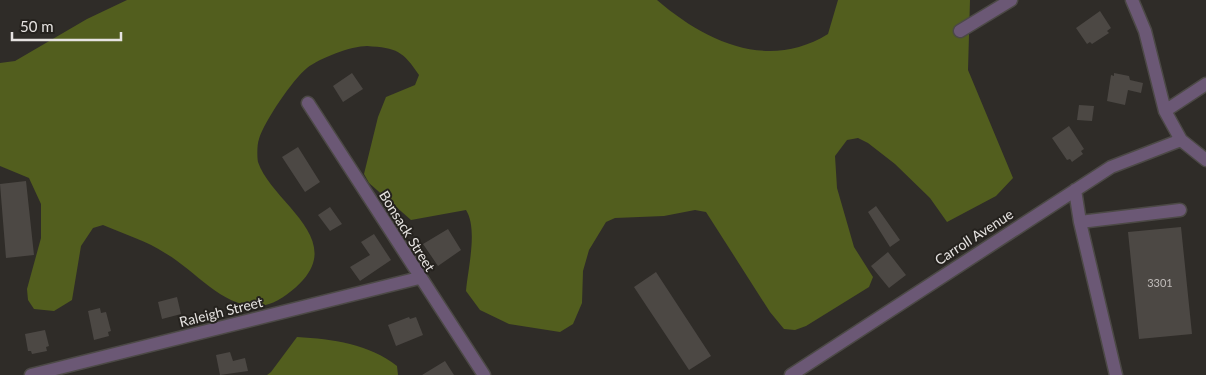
<svg xmlns="http://www.w3.org/2000/svg" width="1206" height="375" font-family="Lato,sans-serif">
  <rect width="100%" height="100%" fill="#2f2c28"/>
  <!-- forest -->
  <path fill="#525e1e" d="M 127,0 L 657,0 C 706,42 768,71 828,34 L 838,0 L 970,0 L 968,70 L 1013,178 L 996,196 L 947,222 L 930,198 L 895,164 L 868,143 L 858,138 L 847,140 L 835,156 L 837,188 L 854,247 L 873,277 L 869,287 L 806,326 L 795,330 L 784,329 L 770,312 L 706,212 L 695,210 L 664,216 L 615,218 L 606,222 L 589,250 L 583,271 L 582,303 L 573,324 L 560,332 L 509,324 L 480,310 L 466,291 C 468,268 478,229 466,210 L 411,220 L 369,183 L 364,174 L 378,117 L 386,97 L 415,85 L 419,75 C 403,51 397,48 367,46 C 351,46 320,58 307,68 C 293,79 264,122 259,139 C 257,144 257,157 258,162 C 271,201 342,236 303,280 C 295,289 280,301 269,304 C 229,316 197,271 165,253 C 147,241 124,234 103,225 L 93,228 L 81,246 L 72,300 L 54,311 L 34,309 L 28,300 L 27,289 L 41,238 L 41,204 L 29,178 L 0,166 L 0,63 L 15,61 L 87,19 Z
    M 297,337 C 333,339 369,344 397,366 L 398,375 L 267,375 L 271,372 Z"/>
  <!-- building -->
  <path fill="#4c4844" d="M 1100,11 L 1111,28 L 1107,31 L 1109,33 L 1092,44 L 1090,42 L 1087,44 L 1076,28 Z
    M 352,73 L 363,89 L 343,102 L 333,86 Z
    M 1114,73 L 1129,76 L 1130,80 L 1143,83 L 1141,93 L 1128,90 L 1125,105 L 1107,101 L 1111,75 L 1114,76 Z
    M 1079,105 L 1094,106 L 1092,121 L 1077,120 Z
    M 1069,126 L 1084,149 L 1081,151 L 1083,154 L 1072,162 L 1070,159 L 1067,160 L 1052,138 Z
    M 298,147 L 320,182 L 305,192 L 282,157 Z
    M 26,181 L 34,255 L 6,258 L 0,184 Z
    M 876,206 L 900,240 L 890,247 L 868,212 Z
    M 330,207 L 342,224 L 330,231 L 318,215 Z
    M 1181,227 L 1192,334 L 1139,339 L 1128,232 Z
    M 448,229 L 461,250 L 438,266 L 423,244 Z
    M 374,234 L 391,260 L 360,281 L 350,267 L 370,255 L 361,242 Z
    M 888,252 L 906,275 L 889,288 L 871,266 Z
    M 656,272 L 711,356 L 689,370 L 634,287 Z
    M 177,297 L 181,314 L 162,319 L 158,302 Z
    M 100,308 L 101,313 L 106,312 L 111,331 L 108,332 L 109,336 L 94,340 L 88,311 Z
    M 409,317 L 410,319 L 416,317 L 423,335 L 396,346 L 388,325 Z
    M 45,330 L 49,346 L 46,347 L 47,351 L 32,354 L 31,351 L 28,351 L 25,334 Z
    M 230,352 L 233,361 L 245,358 L 248,371 L 220,375 L 216,355 Z
    M 445,361 L 454,375 L 422,375 Z"/>
  <g fill="none" stroke-linecap="round" stroke-linejoin="round">
    <defs>
      <path id="minor" d="M 1132,0 L 1145,31 L 1165,111 L 1181,140 L 1206,160
        M 960,31 L 1011,0
        M 308,103 L 484,375
        M 1165,111 L 1206,84
        M 1075,190 L 1080,222 L 1180,210
        M 1080,222 L 1116,375
        M 31,375 L 419,278
        M 791,375 L 1111,167 L 1181,140"/>
    </defs>
    <!-- minor casing -->
    <use href="#minor" stroke="#4c4946" stroke-width="15"/>
    <!-- minor -->
    <use href="#minor" stroke="#6b5875" stroke-width="12"/>
  </g>
  <g text-anchor="middle" stroke-width="4" stroke-linejoin="round" paint-order="stroke">
    <!-- number labels -->
    <g font-size="11" fill="#c0bcba">
      <text x="1160" y="287">3301</text>
    </g>
    <!-- street labels -->
    <g font-size="14" fill="#e6e3e1" stroke="#25221e">
      <text transform="translate(407 231) rotate(58)" y="5">Bonsack Street</text>
      <text transform="translate(974 237) rotate(-33)" y="5">Carroll Avenue</text>
      <text transform="translate(221 312) rotate(-14)" y="5">Raleigh Street</text>
    </g>
  </g>
  <!-- scale -->
  <path d="M12 32v8h109v-8" fill="none" stroke="#e6e3e1" stroke-width="2.5"/>
  <text x="20" y="32" font-size="15" fill="#e6e3e1" stroke="#25221e" stroke-width="4" paint-order="stroke">50 m</text>
</svg>
